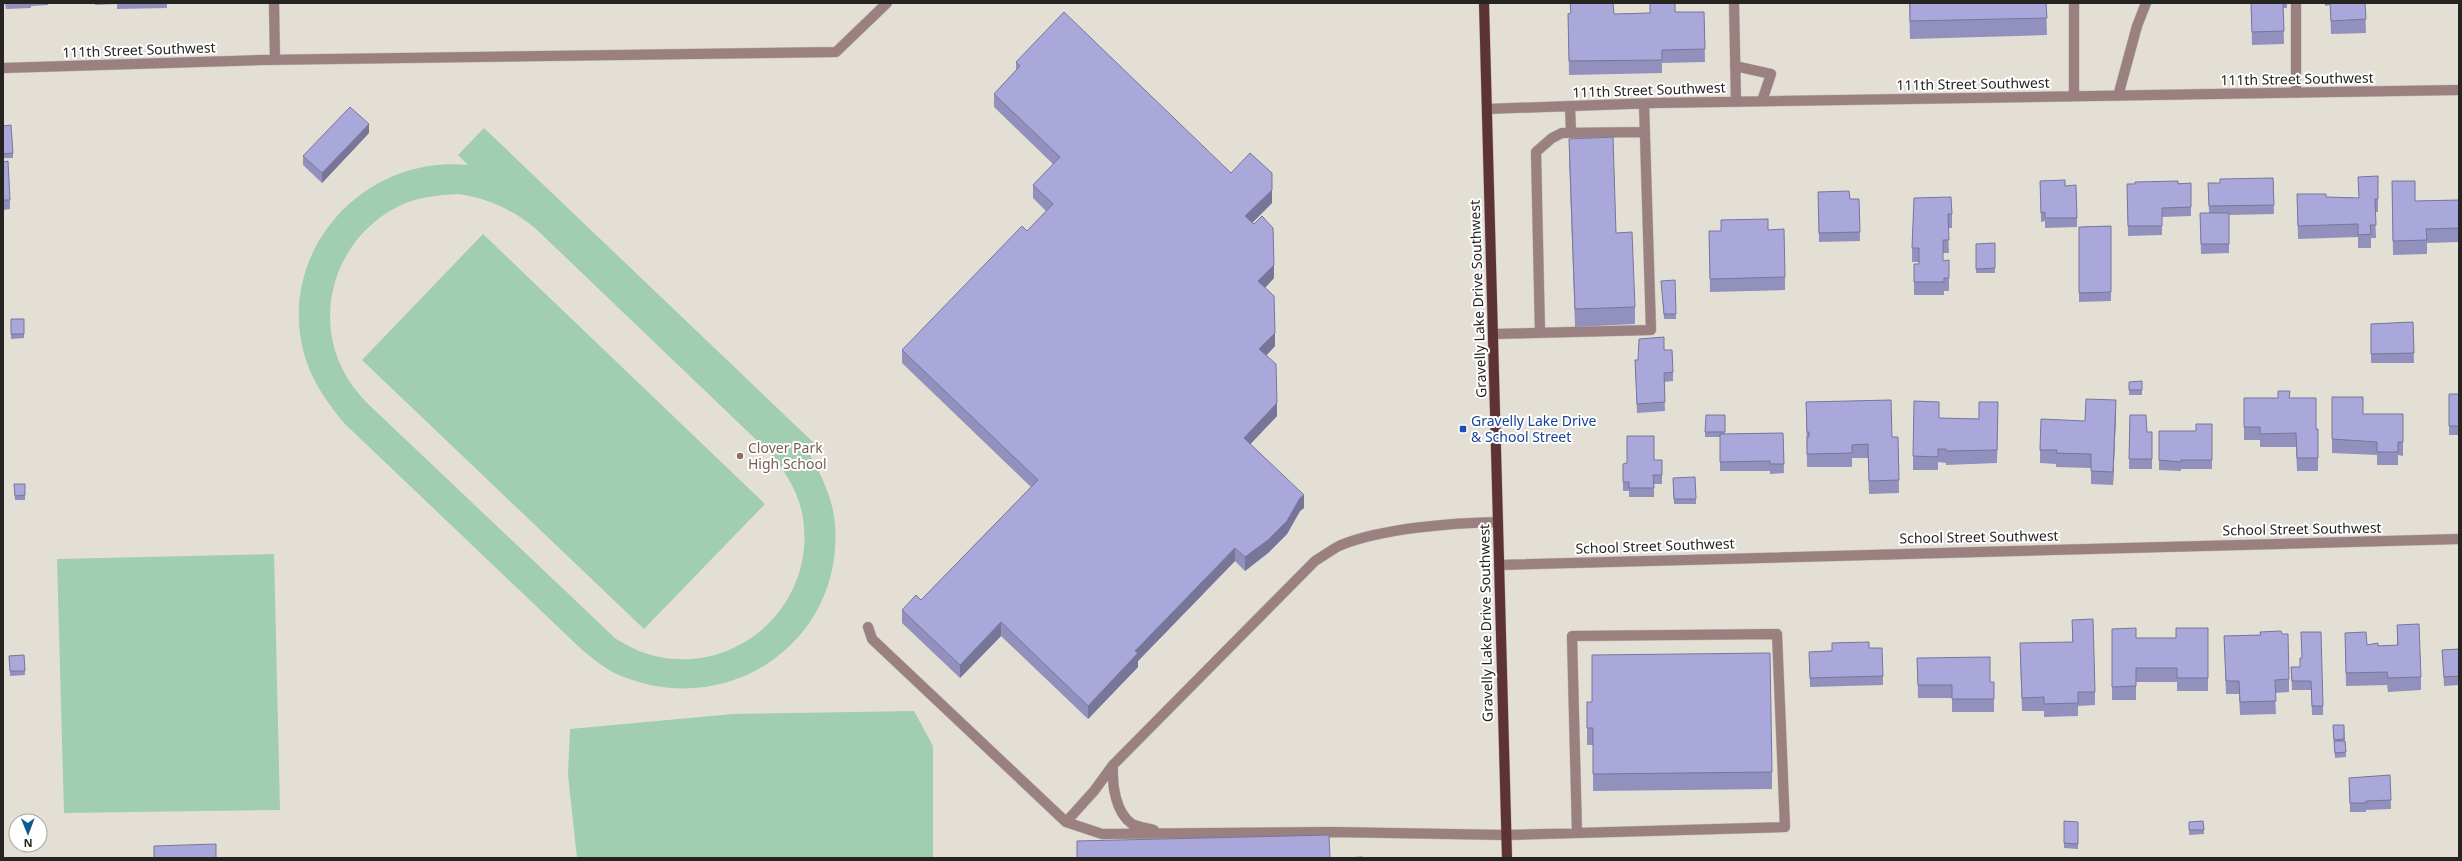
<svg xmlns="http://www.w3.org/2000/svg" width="2462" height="861" font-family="'Noto Sans',sans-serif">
  <rect width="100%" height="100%" fill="#e3dfd5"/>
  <!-- green -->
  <path fill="#a1cdb1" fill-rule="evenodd" d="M 484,128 L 816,445 L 809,453 C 821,475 833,498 835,524 C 844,640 731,719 624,677 C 607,671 593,659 579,647 L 345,424 C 328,404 313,383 305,357 C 274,253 363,154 468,165 L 458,155 ZM 459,194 C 489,199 511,209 535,228 L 768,451 C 787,473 802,497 804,527 C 811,609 735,675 655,656 C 641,653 628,646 616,639 L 366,402 C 357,392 348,381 342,368 C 313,308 339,237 397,207 C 416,197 437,195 459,194 Z
    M 483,234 L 765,504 L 644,629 L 362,360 Z
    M 274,554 L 280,810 L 64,813 L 57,559 Z
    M 914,711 L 933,746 L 933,858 L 577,858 L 568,775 L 570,729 L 733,714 Z"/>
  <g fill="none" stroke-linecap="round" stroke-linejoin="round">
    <defs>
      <path id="minor" d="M 274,3 L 275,60
        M 1734,3 L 1736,102
        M 2074,3 L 2074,96
        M 1735,66 L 1771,74 L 1762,101
        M 3,68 L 261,60 L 836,52 L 887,3
        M 2296,93 L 2296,3
        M 2118,96 L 2137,26 L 2146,3
        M 1570,106 L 1571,133
        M 1487,109 L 1656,103 L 2459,90
        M 1540,333 L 1536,152 L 1552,138 L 1562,133 L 1645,132
        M 1493,334 L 1651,330 L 1644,104
        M 1499,565 L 2459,539
        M 868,627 L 872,639 L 1066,822 L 1102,834 L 1333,832 L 1506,835 L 1785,827 L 1777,634 L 1572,636 L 1577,833
        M 1113,766 C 1112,784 1115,812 1132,824 C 1138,827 1147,828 1154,830
        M 1066,822 L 1094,791 L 1113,765 L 1315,561 C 1324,556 1332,549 1341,545 C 1383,528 1453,523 1498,522"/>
      <path id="major" d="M 1484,3 L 1507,858"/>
    </defs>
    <!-- minor casing -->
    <use href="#minor" stroke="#c1bdb4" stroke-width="11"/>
    <!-- major casing -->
    <use href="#major" stroke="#c1bdb4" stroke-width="11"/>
    <!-- minor -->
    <use href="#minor" stroke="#9b8081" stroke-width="10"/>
    <!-- major -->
    <use href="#major" stroke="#5e3336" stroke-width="10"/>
  </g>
  <!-- wall -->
  <path fill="#9290bc" d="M 5,3 L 48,3 L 48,5 L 31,6 L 31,8 L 6,9 Z
    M 95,3 L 167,3 L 167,8 L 117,9 L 117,4 L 95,5 Z
    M 1909,3 L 2046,3 L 2047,35 L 1910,39 Z
    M 2251,3 L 2287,3 L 2287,8 L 2283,8 L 2284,44 L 2252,45 Z
    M 2325,3 L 2365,3 L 2366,33 L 2331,34 L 2330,5 L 2325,6 Z
    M 1704,12 L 1705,62 L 1662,63 L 1662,73 L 1569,75 L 1568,14 L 1614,14 Z
    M 1016,62 L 1231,173 L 1272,203 L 1253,222 L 1274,278 L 1265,288 L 1275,346 L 1266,356 L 1277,416 L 1250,444 L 1304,508 L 1300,511 L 1287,534 L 1268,553 L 1245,571 L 1235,561 L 1138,661 L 1138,667 L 1088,719 L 1001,636 L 960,678 L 902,623 L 902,610 L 921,600 L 1031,487 L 902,363 L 902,350 L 1027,231 L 1046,211 L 1033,198 L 1033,185 L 1053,164 L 994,107 L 994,94 L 1016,70 Z
    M 3,126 L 13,153 L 13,158 L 3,158 Z
    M 369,133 L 322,183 L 303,165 L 303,156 Z
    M 1569,139 L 1635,307 L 1635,324 L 1575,327 L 1569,156 Z
    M 3,162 L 10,200 L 10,209 L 3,210 Z
    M 2378,176 L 2378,212 L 2375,212 L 2376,238 L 2371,238 L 2371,248 L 2358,248 L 2358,237 L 2298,239 L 2297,194 L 2326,197 L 2358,198 Z
    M 2273,178 L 2274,214 L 2229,215 L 2229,253 L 2201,254 L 2200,213 L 2209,213 L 2208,183 L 2220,183 Z
    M 2040,181 L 2065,186 L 2077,218 L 2077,227 L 2045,228 L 2045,221 L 2041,222 Z
    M 2392,181 L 2415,201 L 2459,200 L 2459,242 L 2427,243 L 2427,254 L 2393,255 Z
    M 2191,183 L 2191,216 L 2162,217 L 2162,235 L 2128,236 L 2127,184 Z
    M 1818,192 L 1850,199 L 1859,199 L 1860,241 L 1819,242 Z
    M 1914,198 L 1952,214 L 1952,228 L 1948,228 L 1949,253 L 1943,253 L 1943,261 L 1949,260 L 1949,291 L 1944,291 L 1944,295 L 1914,295 L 1914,264 L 1919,264 L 1919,262 L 1912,262 L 1912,248 Z
    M 2111,226 L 2111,301 L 2079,302 L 2079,227 Z
    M 1709,231 L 1785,277 L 1785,290 L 1710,292 Z
    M 1995,243 L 1995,273 L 1976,273 L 1976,244 Z
    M 1661,281 L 1676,314 L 1676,319 L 1664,319 Z
    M 11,319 L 24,334 L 24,338 L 11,339 Z
    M 2413,322 L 2414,363 L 2371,363 L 2371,324 Z
    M 1664,350 L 1673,372 L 1673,381 L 1664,382 L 1665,411 L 1637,413 L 1635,360 L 1638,360 Z
    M 2129,382 L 2142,390 L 2142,395 L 2129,395 Z
    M 2449,394 L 2459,394 L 2459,435 L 2449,435 Z
    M 2332,397 L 2363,414 L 2403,414 L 2403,456 L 2398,455 L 2398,465 L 2377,465 L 2377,455 L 2332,453 Z
    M 2244,398 L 2290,398 L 2316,429 L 2318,429 L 2318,471 L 2297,471 L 2296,447 L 2260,447 L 2260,440 L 2244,440 Z
    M 1806,402 L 1892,437 L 1898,437 L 1899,493 L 1869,494 L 1868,458 L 1852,458 L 1852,467 L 1807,467 Z
    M 2116,414 L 2113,485 L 2091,484 L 2091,468 L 2056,467 L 2056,464 L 2040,463 L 2040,450 L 2085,421 Z
    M 1725,415 L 1725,434 L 1783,433 L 1784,473 L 1770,474 L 1770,471 L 1720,471 L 1720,437 L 1705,437 L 1705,432 Z
    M 2130,415 L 2147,432 L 2152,432 L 2152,469 L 2129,469 Z
    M 1998,416 L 1997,463 L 1946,465 L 1946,463 L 1938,462 L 1938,470 L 1913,470 L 1913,456 L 1939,418 L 1979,419 Z
    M 2212,424 L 2212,469 L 2181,469 L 2181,471 L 2159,470 L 2159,431 L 2196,431 Z
    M 1654,460 L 1662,460 L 1662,484 L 1654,484 L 1654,497 L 1629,497 L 1629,491 L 1623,491 L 1623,464 Z
    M 1673,478 L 1696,499 L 1696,504 L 1674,504 Z
    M 14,484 L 25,484 L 25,500 L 15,500 Z
    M 2072,620 L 2095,692 L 2095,705 L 2078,706 L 2078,716 L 2044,717 L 2044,711 L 2022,711 L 2020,657 L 2072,642 Z
    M 2397,625 L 2421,677 L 2421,690 L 2388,692 L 2387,685 L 2346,686 L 2345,633 L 2367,645 L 2378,646 L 2397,645 Z
    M 2208,628 L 2208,691 L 2177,691 L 2177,682 L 2136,682 L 2136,700 L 2112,700 L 2112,629 L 2136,638 L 2176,638 Z
    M 2260,632 L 2289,679 L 2289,692 L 2275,693 L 2276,714 L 2240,715 L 2239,694 L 2226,694 L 2224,636 L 2260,635 Z
    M 2301,632 L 2323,706 L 2323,715 L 2312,715 L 2311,690 L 2292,690 L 2291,667 L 2300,667 L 2302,658 Z
    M 1869,648 L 1883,676 L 1883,685 L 1810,687 L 1809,652 Z
    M 2459,649 L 2459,685 L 2444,686 L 2442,650 Z
    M 24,655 L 25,675 L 10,676 L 9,656 Z
    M 1917,658 L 1990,682 L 1994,682 L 1994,712 L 1952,712 L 1952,698 L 1918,698 Z
    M 1587,702 L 1772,772 L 1772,789 L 1593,791 L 1593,745 L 1587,745 Z
    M 2333,725 L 2344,725 L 2346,757 L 2335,758 L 2334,744 Z
    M 2390,775 L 2391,809 L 2366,810 L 2366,812 L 2350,812 L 2349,778 Z
    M 2203,821 L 2204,834 L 2189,835 L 2189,822 Z
    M 2078,822 L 2078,849 L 2064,848 L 2064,843 Z"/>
  <!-- shaded-wall -->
  <path fill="#777699" d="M 369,124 L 369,133 L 322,183 L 322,173 Z
    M 1272,190 L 1272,203 L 1245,230 L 1245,216 Z
    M 1274,265 L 1274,278 L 1258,295 L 1258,281 Z
    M 1275,333 L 1275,346 L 1259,363 L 1259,349 Z
    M 2116,400 L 2116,414 L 2113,485 L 2113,472 Z
    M 1277,403 L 1277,416 L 1244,451 L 1244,438 Z
    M 1304,495 L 1304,508 L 1300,511 L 1287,534 L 1268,553 L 1245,571 L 1245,557 L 1300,498 Z
    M 1235,548 L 1235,561 L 1138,661 L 1138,667 L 1088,719 L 1088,706 L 1135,651 Z
    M 1001,622 L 1001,636 L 960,678 L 960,665 Z"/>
  <!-- building -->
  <path fill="#aaa8db" stroke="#777699" d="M 1570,3 L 1613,3 L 1614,14 L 1650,13 L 1650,3 L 1675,3 L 1675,12 L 1704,12 L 1705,49 L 1662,50 L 1662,60 L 1569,61 L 1568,14 L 1571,13 Z
    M 1910,3 L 2046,3 L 2047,18 L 1910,21 Z
    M 2251,3 L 2283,3 L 2284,31 L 2252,32 Z
    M 2330,3 L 2365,3 L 2366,19 L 2331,21 Z
    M 1064,12 L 1231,173 L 1250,153 L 1272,173 L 1272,190 L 1245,216 L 1254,224 L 1262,216 L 1273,228 L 1274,265 L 1258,281 L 1274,296 L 1275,333 L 1259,349 L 1276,364 L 1277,403 L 1244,438 L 1304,495 L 1300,498 L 1287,521 L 1268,540 L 1245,557 L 1235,548 L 1135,651 L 1138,653 L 1088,706 L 1001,622 L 960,665 L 902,610 L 916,595 L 921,600 L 1038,480 L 902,350 L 1022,226 L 1027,231 L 1053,204 L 1033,185 L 1060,157 L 994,94 L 1020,66 L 1016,62 Z
    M 350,107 L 369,124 L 322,173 L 303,156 Z
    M 11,125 L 13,153 L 3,154 L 3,126 Z
    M 1613,137 L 1616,233 L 1632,232 L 1635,307 L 1575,309 L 1569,139 Z
    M 8,161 L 10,200 L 3,200 L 3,162 Z
    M 2378,176 L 2378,199 L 2375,199 L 2376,225 L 2370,225 L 2371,234 L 2358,235 L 2358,224 L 2298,226 L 2297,194 L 2326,194 L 2326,197 L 2359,198 L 2358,177 Z
    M 2273,178 L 2274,205 L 2209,206 L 2208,183 L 2220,183 L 2220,179 Z
    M 2065,180 L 2065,186 L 2076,185 L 2077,218 L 2045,218 L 2045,212 L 2041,213 L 2040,181 Z
    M 2178,181 L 2178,184 L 2191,183 L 2191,207 L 2162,208 L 2162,226 L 2128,226 L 2127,184 L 2135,184 L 2135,182 Z
    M 2392,181 L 2415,181 L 2415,201 L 2459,200 L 2459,228 L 2426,229 L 2427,240 L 2393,241 Z
    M 1849,191 L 1850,199 L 1859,199 L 1860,232 L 1819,233 L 1818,192 Z
    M 1951,197 L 1952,214 L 1948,214 L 1949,240 L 1943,240 L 1943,261 L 1949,260 L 1949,278 L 1944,278 L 1944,282 L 1914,282 L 1914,264 L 1919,264 L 1919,248 L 1912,248 L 1914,198 Z
    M 2200,213 L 2229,213 L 2229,244 L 2201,244 Z
    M 1768,219 L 1768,230 L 1784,229 L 1785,277 L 1710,279 L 1709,231 L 1721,231 L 1721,220 Z
    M 2111,226 L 2111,292 L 2079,293 L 2079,227 Z
    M 1995,243 L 1995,268 L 1976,269 L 1976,244 Z
    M 1675,280 L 1676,314 L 1664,314 L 1661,281 Z
    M 11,319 L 24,319 L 24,334 L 11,334 Z
    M 2413,322 L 2414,353 L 2371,354 L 2371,324 Z
    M 1664,337 L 1664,350 L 1672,350 L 1673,372 L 1664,373 L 1665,402 L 1637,404 L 1635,360 L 1638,360 L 1639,339 Z
    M 2142,381 L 2142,390 L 2129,390 L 2129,382 Z
    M 2278,391 L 2290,391 L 2289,398 L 2316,398 L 2316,429 L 2318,429 L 2318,458 L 2297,458 L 2296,433 L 2260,434 L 2260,427 L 2244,427 L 2244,398 L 2278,398 Z
    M 2449,394 L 2459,394 L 2459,426 L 2449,426 Z
    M 2332,397 L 2363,397 L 2363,414 L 2403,414 L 2403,442 L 2398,442 L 2398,452 L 2377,452 L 2377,442 L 2332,439 Z
    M 2086,399 L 2116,400 L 2113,472 L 2091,471 L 2091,454 L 2056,453 L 2057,450 L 2040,450 L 2041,419 L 2085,421 Z
    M 1891,400 L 1892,437 L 1898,437 L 1899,480 L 1869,481 L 1868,444 L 1852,445 L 1852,453 L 1807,454 L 1807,437 L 1809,437 L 1809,432 L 1807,432 L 1806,402 Z
    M 1914,401 L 1939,402 L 1939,418 L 1979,419 L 1979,402 L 1998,402 L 1997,450 L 1946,451 L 1946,449 L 1938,449 L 1938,457 L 1913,456 Z
    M 1706,415 L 1725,415 L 1725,432 L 1705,432 Z
    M 2130,415 L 2146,415 L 2147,432 L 2152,432 L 2152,459 L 2129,459 Z
    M 2196,424 L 2212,424 L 2212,460 L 2181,460 L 2181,462 L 2159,460 L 2159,431 L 2196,431 Z
    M 1783,433 L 1784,464 L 1770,464 L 1770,461 L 1720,462 L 1720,434 Z
    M 1627,436 L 1654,436 L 1654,460 L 1662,460 L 1662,475 L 1653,475 L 1654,488 L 1629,488 L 1629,482 L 1623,482 L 1623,464 L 1627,463 Z
    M 1695,477 L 1696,499 L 1674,499 L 1673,478 Z
    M 14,484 L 25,484 L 25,495 L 15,496 Z
    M 2093,619 L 2095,692 L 2078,692 L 2078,703 L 2044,704 L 2044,697 L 2022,698 L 2020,643 L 2073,642 L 2072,620 Z
    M 2419,624 L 2421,677 L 2388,678 L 2387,672 L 2346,673 L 2345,633 L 2366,632 L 2367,645 L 2378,643 L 2378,646 L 2398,645 L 2397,625 Z
    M 2136,628 L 2136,638 L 2176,638 L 2176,628 L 2208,628 L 2208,678 L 2177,678 L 2177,668 L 2136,668 L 2136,686 L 2112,687 L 2112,629 Z
    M 2281,631 L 2282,634 L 2288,634 L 2289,679 L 2275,680 L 2276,701 L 2240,702 L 2239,681 L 2226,681 L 2224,636 L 2261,635 L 2260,632 Z
    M 2301,632 L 2321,632 L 2323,706 L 2312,706 L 2311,681 L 2292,681 L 2291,667 L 2300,667 L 2300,658 L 2302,658 Z
    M 1869,642 L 1869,648 L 1882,648 L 1883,676 L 1810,678 L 1809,652 L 1832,651 L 1832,643 Z
    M 2459,649 L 2459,676 L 2444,677 L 2442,650 Z
    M 1770,653 L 1772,772 L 1593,774 L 1593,728 L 1587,728 L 1587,702 L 1592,702 L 1592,655 Z
    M 24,655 L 25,671 L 10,671 L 9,656 Z
    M 1990,657 L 1990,682 L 1994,682 L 1994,699 L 1952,699 L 1952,685 L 1918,685 L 1917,658 Z
    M 2333,725 L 2344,725 L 2344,739 L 2334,740 Z
    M 2334,741 L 2345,741 L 2346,752 L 2335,753 Z
    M 2390,775 L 2391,800 L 2366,801 L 2366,803 L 2350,803 L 2349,778 Z
    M 2064,821 L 2078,822 L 2078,844 L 2064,843 Z
    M 2203,821 L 2204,830 L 2189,830 L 2189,822 Z
    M 1329,835 L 1330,858 L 1077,858 L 1077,841 Z
    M 216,844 L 216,858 L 154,858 L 154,846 Z
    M 1363,857 L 1363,858 L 1342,858 Z"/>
  <!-- markers -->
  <rect fill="#1a4fb4" stroke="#fff" stroke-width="1.5" x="1459" y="425" width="8" height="8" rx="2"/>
  <circle fill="#8d6e63" stroke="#fff" stroke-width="1.5" cx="740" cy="456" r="4"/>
  <g text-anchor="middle" stroke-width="4" stroke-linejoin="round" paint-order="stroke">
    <!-- street labels -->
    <g font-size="14" fill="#252420" stroke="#fff">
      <text transform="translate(139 50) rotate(-2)" y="5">111th Street Southwest</text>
      <text transform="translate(2297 79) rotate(-1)" y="5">111th Street Southwest</text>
      <text transform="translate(1973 84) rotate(-1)" y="5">111th Street Southwest</text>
      <text transform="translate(1649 90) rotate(-2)" y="5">111th Street Southwest</text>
      <text transform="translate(1478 299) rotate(-92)" y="5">Gravelly Lake Drive Southwest</text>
      <text transform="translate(2302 529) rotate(-1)" y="5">School Street Southwest</text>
      <text transform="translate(1979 537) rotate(-1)" y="5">School Street Southwest</text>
      <text transform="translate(1655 546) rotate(-2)" y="5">School Street Southwest</text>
      <text transform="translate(1486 623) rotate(-91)" y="5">Gravelly Lake Drive Southwest</text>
    </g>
    <!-- transit labels -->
    <g font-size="14" fill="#164399" stroke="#fff" text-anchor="start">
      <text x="1471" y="426">Gravelly Lake Drive<tspan x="1471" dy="16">&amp; School Street</tspan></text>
    </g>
    <!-- education labels -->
    <g font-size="14" fill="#785e54" stroke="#fff" text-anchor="start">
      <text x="748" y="453">Clover Park<tspan x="748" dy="16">High School</tspan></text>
    </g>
  </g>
  <!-- border -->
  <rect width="2462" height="861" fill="none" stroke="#252420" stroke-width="8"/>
  <!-- north arrow -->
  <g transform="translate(28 833) rotate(179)"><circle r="19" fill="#ffffff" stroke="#a8a7a6"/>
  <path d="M0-3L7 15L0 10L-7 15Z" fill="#0b5b8d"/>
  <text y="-6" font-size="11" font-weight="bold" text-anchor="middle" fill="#252420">N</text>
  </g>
</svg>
